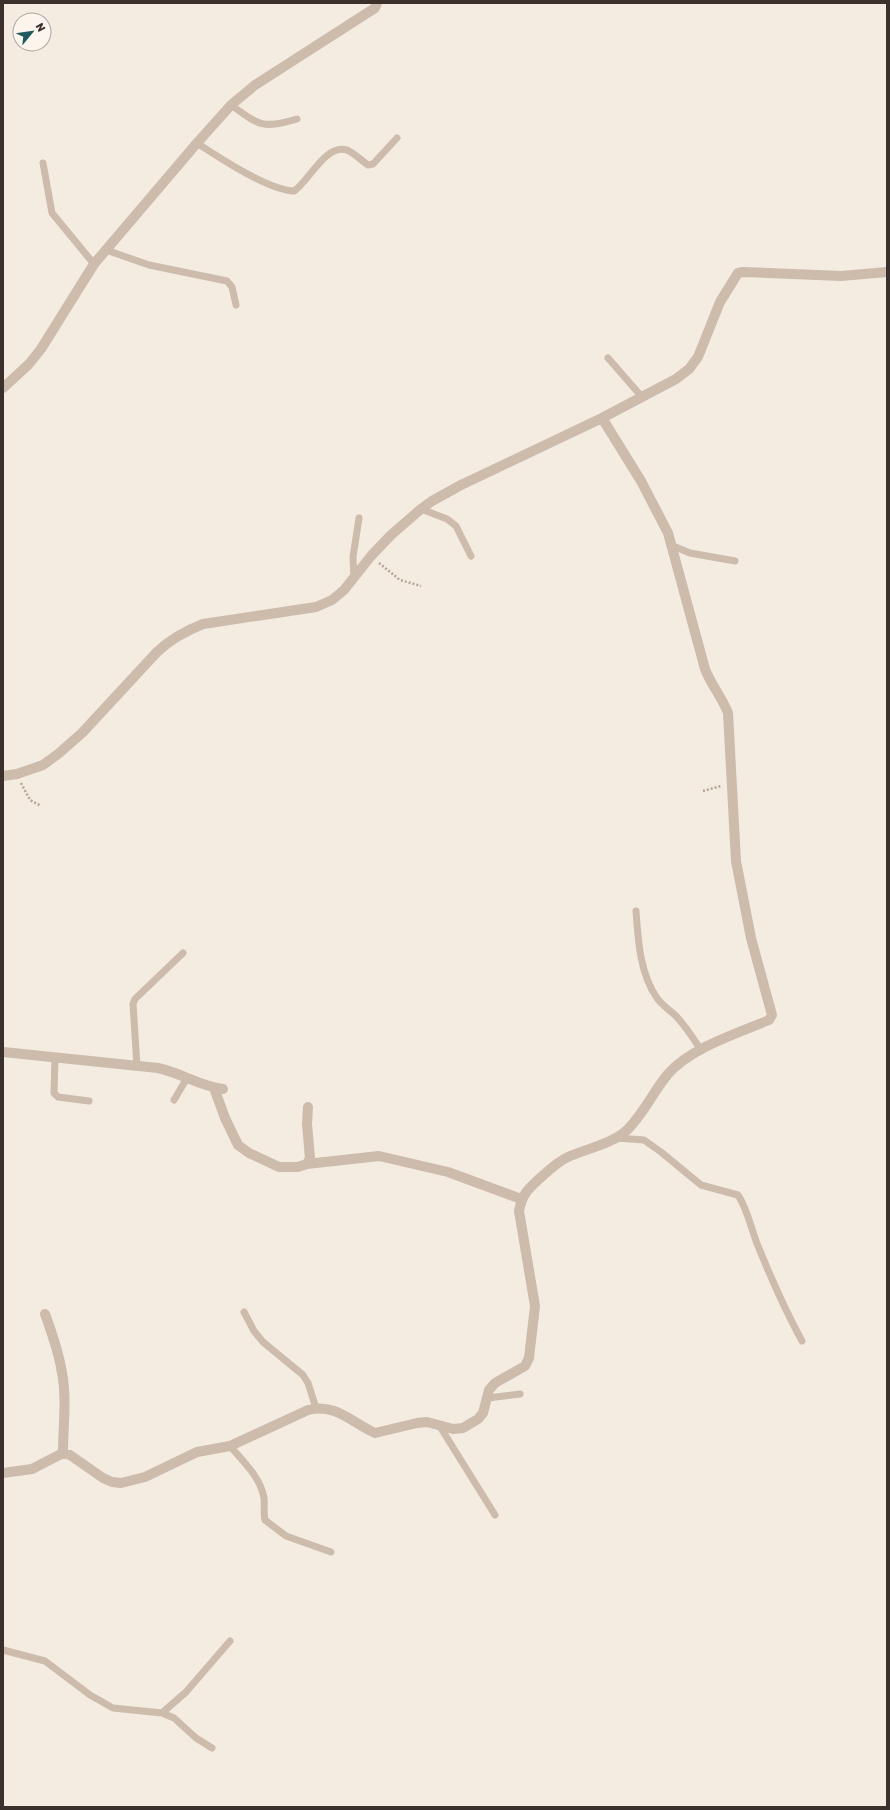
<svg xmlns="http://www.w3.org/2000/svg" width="890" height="1810" font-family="Rubik,sans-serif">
  <rect width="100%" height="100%" fill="#f4ebe1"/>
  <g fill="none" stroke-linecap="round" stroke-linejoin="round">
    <!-- path -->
    <path stroke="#b9a596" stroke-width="2.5" stroke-dasharray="2 2" stroke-linecap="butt" d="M 379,563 L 400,580 L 421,586
      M 21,783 L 30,800 L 41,806
      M 703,791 L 721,786"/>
    <!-- lane -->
    <path stroke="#cdbbac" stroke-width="7" d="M 231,105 C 260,126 262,129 297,119
      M 197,143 C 220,158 268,190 294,191 C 309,181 326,143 347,150 C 354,153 362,161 368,165 L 373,164 L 397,138
      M 43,163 L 52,213 L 94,264
      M 106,250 L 149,265 L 227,281 L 232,287 L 236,305
      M 608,358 L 642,397
      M 421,509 L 447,519 L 456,526 L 471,556
      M 673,546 L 690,553 L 735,561
      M 354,578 L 353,557 L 359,518
      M 636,911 C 638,940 640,974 657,998 C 662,1005 668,1009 675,1015 C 685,1025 693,1038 701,1050
      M 55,1058 L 54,1093 L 58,1097 L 89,1101
      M 137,1066 L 133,1004 L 135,999 L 183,953
      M 174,1100 L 187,1078
      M 617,1138 L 644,1140 L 661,1152 L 701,1185 L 738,1195 C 748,1210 751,1229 758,1246 C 771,1278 785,1310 802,1341
      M 244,1312 L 254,1331 L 263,1342 L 303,1375 L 308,1383 L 316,1408
      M 488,1398 L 520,1394
      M 439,1425 L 495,1515
      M 230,1446 C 243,1461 261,1478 264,1498 C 265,1506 263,1511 265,1520 L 286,1536 L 331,1552
      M 3,1650 L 45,1661 L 90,1695 L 113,1708 L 162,1713 L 174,1718 L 196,1738 L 212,1748
      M 162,1713 L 186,1692 L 230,1641"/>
    <!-- street -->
    <path stroke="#cdbbac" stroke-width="10" d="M 3,388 L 29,364 L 41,349 L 94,264 L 197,143 L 231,105 L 255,85 L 375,8 L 377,3
      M 3,776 L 17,774 L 43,765 L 58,754 L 82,733 L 157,652 C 171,639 185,631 203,624 L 316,607 L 332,600 L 344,590 L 371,556 L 391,535 L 421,509 L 432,501 L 461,485 L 602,418 L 676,379 L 689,369 L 698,357 L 720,302 L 738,273 L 743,272 L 841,276 L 887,272
      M 3,1052 L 158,1068 C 181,1073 200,1086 223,1089
      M 214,1088 L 225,1118 L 238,1145 L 249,1153 L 279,1167 L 298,1167 L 307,1164 L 310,1158 L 307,1124 L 308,1107
      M 307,1164 L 379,1156 L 448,1172 L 521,1199
      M 45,1314 C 52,1333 59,1353 62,1373 C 67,1399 63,1427 63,1453
      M 3,1473 L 32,1469 L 63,1453 L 70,1455 L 103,1478 L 112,1482 L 121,1483 L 145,1477 L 197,1452 L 230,1446 L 308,1410 C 336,1403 352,1423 375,1433 L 417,1423 L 427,1422 L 453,1429 L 463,1428 L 478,1419 L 483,1413 L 489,1390 L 495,1383 L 525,1366 L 529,1358 L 535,1306 L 519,1211 C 522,1195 527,1190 539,1179 C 548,1171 557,1162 568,1157 C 586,1149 613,1143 626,1131 C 643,1115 653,1092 668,1074 C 690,1048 738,1033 769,1020 L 772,1015 L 751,938 L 736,861 L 728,713 C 722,697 711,685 705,669 L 668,533 L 641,481 L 602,418"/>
  </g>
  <!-- border -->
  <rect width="890" height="1810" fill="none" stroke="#3b302b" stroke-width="8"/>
  <!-- north arrow -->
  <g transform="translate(32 32) rotate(61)"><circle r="19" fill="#fbf5ee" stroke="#aea6a0"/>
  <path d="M0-3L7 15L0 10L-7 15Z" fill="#1f5a5e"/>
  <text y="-6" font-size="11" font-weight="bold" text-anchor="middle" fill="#3b302b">N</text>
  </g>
</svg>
